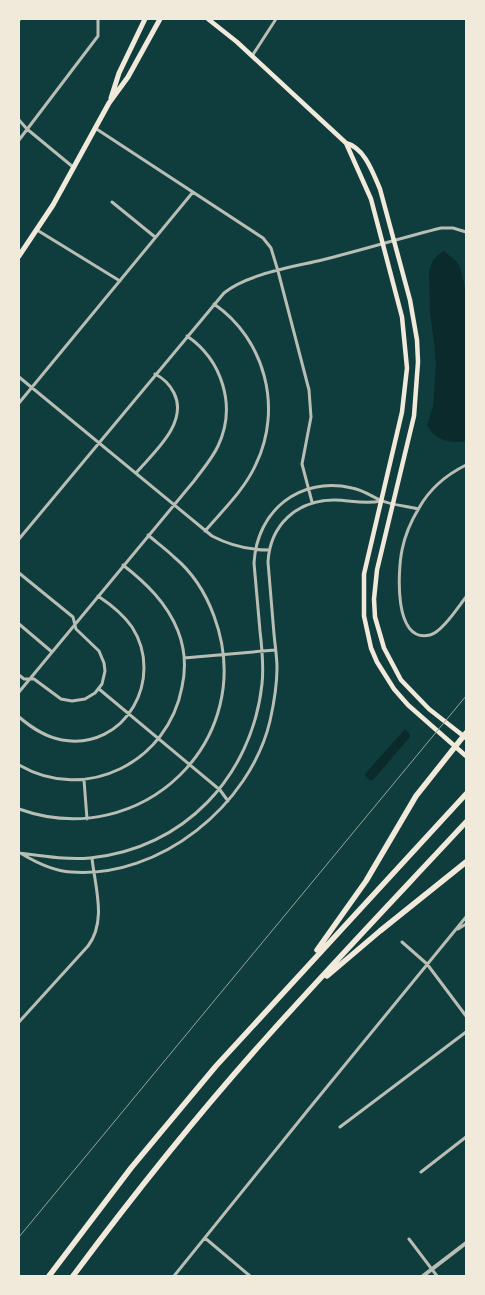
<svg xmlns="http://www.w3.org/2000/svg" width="485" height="1295" font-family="Poppins,sans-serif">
  <rect width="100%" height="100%" fill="#0f3d3e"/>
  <!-- water -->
  <path fill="#0a2a2b" d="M 444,251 L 457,262 L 460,267 L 466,291 L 466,441 C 451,444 434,440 427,425 L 433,406 L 436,365 L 434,342 L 430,313 L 429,272 L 433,260 L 439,254 Z
    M 404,730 L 406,730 L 410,734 L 410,737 L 374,779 L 371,781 L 366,777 L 365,774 Z"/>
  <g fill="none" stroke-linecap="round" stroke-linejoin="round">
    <!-- minor -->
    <path stroke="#b8beb3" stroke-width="3" d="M 19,20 L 20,19
      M 252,56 L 276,19
      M 19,120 L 27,129 L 73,167
      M 95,128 L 263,238 L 271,248 L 278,271 L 309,390 L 311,417 L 302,464 L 312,502
      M 19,140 L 98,36 L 98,19
      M 112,202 L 155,237
      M 37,230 L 120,281
      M 19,377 L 212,536 C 231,546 248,550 269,550
      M 19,403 L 193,192
      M 466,465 C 446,475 430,488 419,508 C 411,521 405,535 402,550 C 398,570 393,644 430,635 C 442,632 458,607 466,597
      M 136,473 C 153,453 189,423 174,393 C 170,385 163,378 155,374
      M 205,531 C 223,510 245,489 256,464 C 283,408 265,339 214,304
      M 19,539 L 224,293 C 247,274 293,267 322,260 C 362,250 401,238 441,228 L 453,228 L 466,232
      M 19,573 L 73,617 L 76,629 L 99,651 L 104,663 L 105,671 L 102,684 L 95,693 L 85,699 L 72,701 L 61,699 L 34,679 L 24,679 L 19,675
      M 19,624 L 52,652
      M 184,658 L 275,650
      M 99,689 L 220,790 L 228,801
      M 19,692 L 194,481 C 202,470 212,459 218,446 C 237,406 222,360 187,336
      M 19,717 C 32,728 45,737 62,740 C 126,751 165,678 132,627 C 123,614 110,604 98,596
      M 19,765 C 86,804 168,762 182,687 C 186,669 185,649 178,631 C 167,603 146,583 123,565
      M 84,780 L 87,819
      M 19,809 C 141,853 260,740 214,616 C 206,594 192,572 174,557 C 166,549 156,542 148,535
      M 19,853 C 42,856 67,860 90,858 C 184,849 252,776 262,684 C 264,666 262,648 260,631 C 258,608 256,585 254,563 C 257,510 300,476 352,488 C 363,490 371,496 380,500 C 391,505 406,506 418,509
      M 22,854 C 37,863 53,871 71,872 C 160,879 250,805 270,721 C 274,703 277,686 277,668 C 277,657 275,645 274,634 C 272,610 270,586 268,562 C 270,525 297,500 334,500 C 350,500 364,505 381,501
      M 458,929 L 466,924
      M 402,942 L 427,964 L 466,1016
      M 19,1022 L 88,946 C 107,921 95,887 92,858
      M 340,1127 L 466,1032
      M 421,1172 L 466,1137
      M 205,1238 L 250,1276
      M 409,1239 L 437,1276
      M 174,1276 L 308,1110 L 466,917"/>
    <!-- tertiary -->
    <path stroke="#b8beb3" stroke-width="4" d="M 423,1276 L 466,1243"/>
    <!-- secondary -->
    <path stroke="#f1e9da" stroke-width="4.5" d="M 208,19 L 237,42 L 346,143 L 371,199 L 402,317 L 407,368 L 402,412 L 364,574 L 364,616 L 371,648 L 377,662 L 394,689 L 408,705 L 466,756
      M 346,143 C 365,148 373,173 380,189 L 410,300 L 417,340 L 418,362 L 414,416 L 377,570 L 374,599 L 375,617 L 384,648 L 401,680 L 429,709 L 466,738"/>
    <!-- primary -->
    <path stroke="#f1e9da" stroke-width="5" d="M 111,98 L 119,73 L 145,19
      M 19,256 L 53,205 L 109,103 L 128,77 L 160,19"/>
    <!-- motorway -->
    <path stroke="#f1e9da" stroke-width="5.5" d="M 317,950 L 366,881 L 416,796 L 466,733
      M 327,976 L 380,931 L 466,862
      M 49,1276 L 131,1168 L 216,1066 L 466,794
      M 73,1276 C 134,1194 198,1114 266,1038 C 331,965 399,894 466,822"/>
    <!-- tram -->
    <path stroke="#97a49c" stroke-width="1" d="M 19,1237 L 466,696"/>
  </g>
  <!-- border -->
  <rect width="485" height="1295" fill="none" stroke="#f1e9da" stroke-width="40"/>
</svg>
